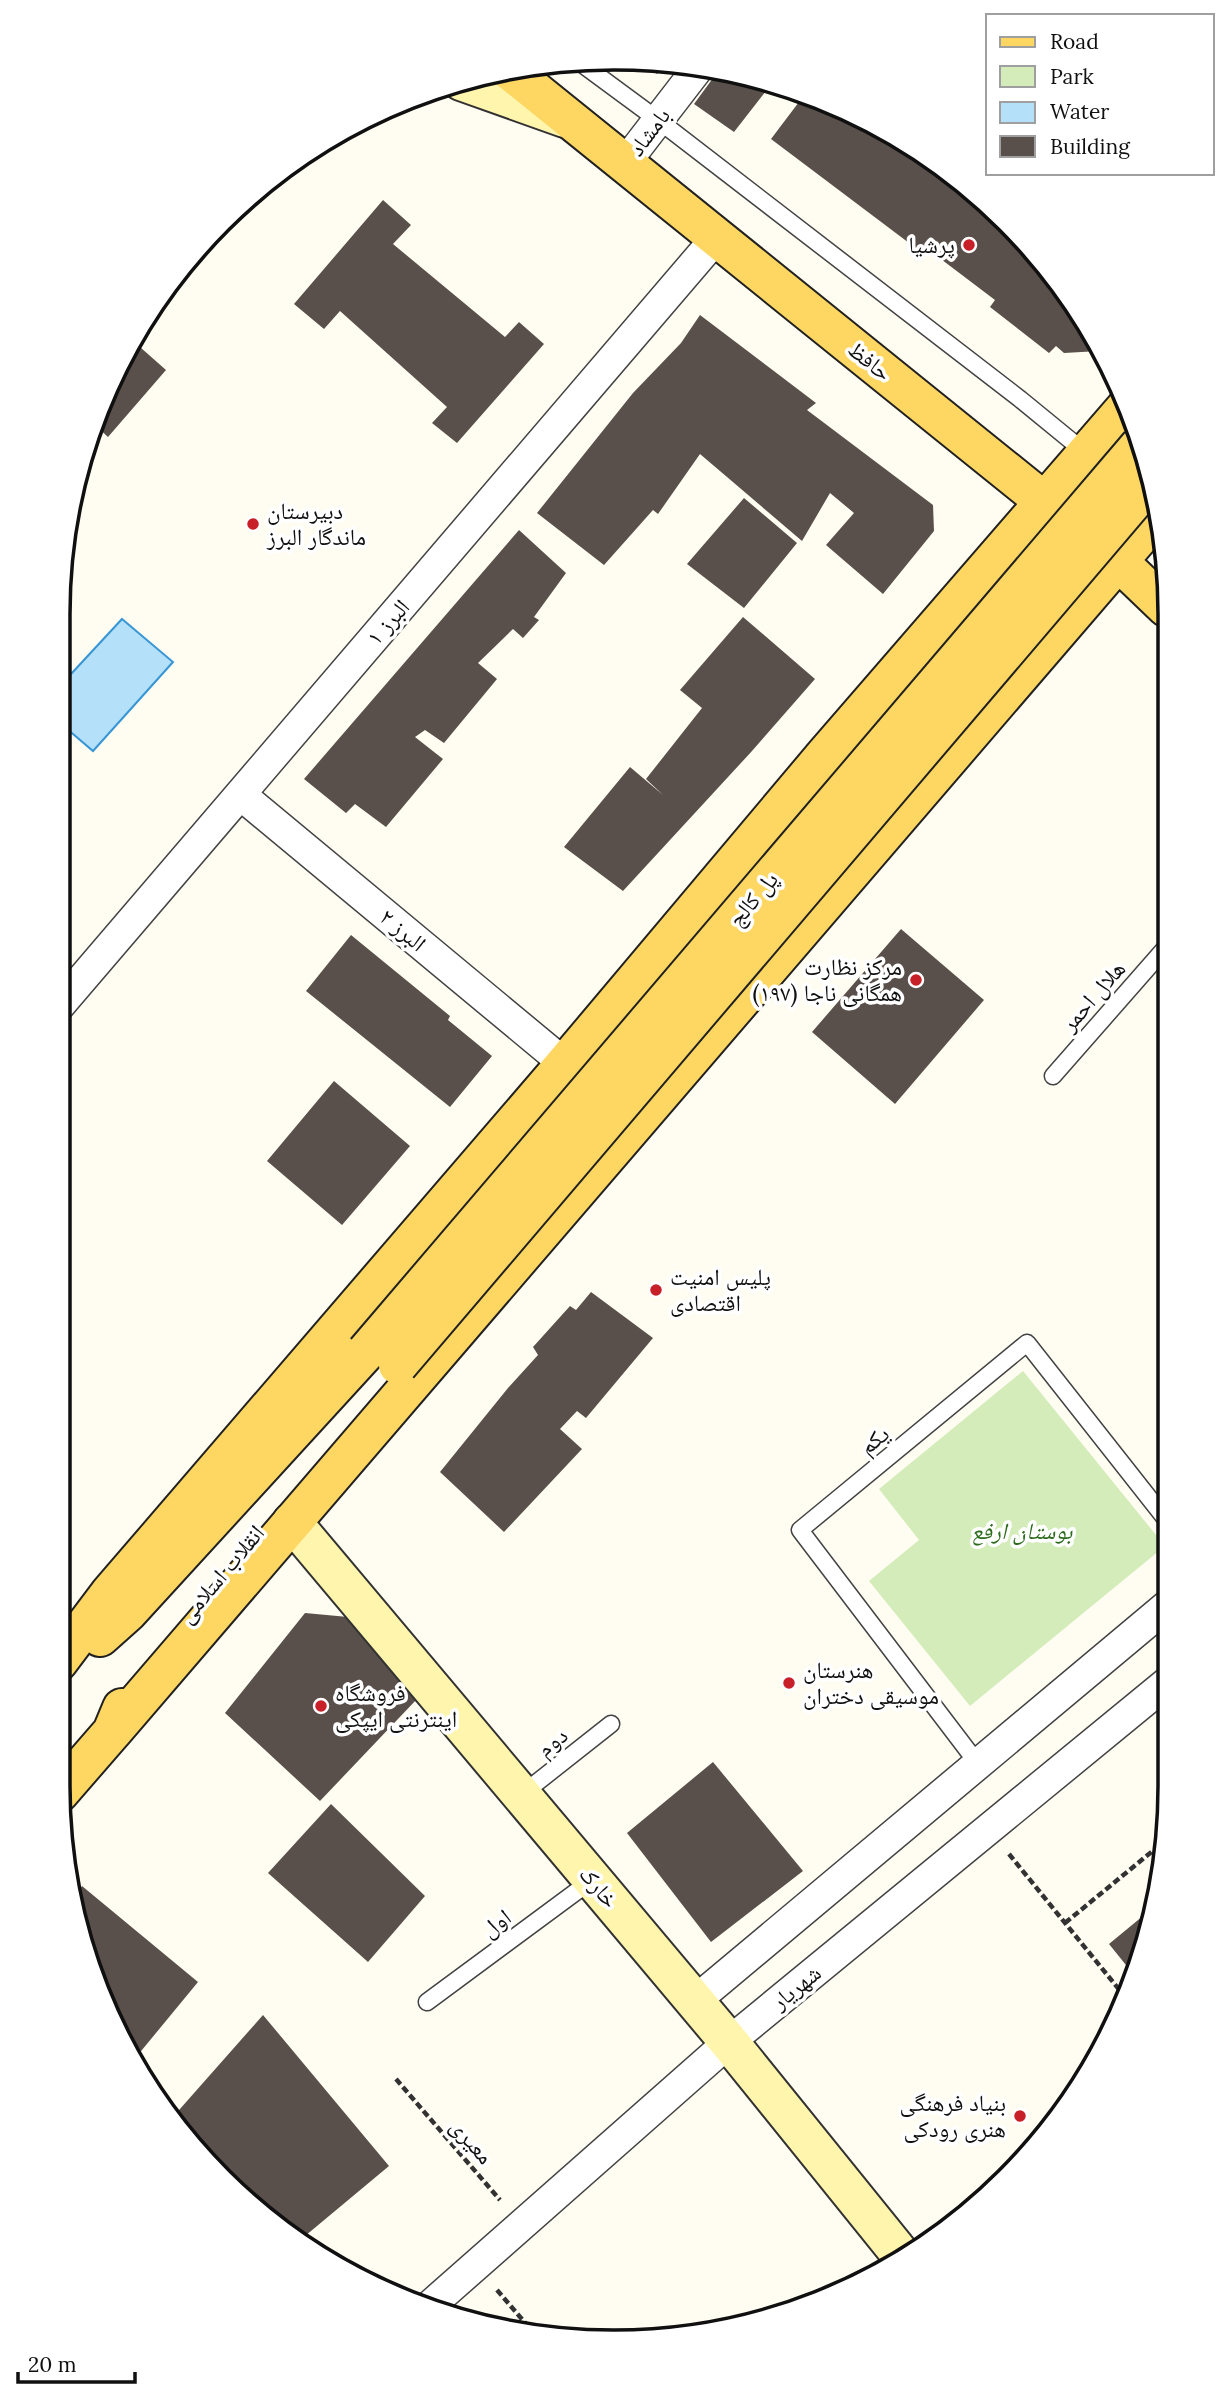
<svg xmlns="http://www.w3.org/2000/svg" width="1228" height="2400" font-family="Lora,'Noto Naskh Arabic',serif">
  <rect width="100%" height="100%" fill="#fffcf2"/>
  <!-- green -->
  <path fill="#d4ecb9" d="M 1023,1371 L 1165,1546 L 970,1706 L 869,1581 L 919,1540 L 879,1489 Z"/>
  <!-- water -->
  <path fill="#b4e0f9" stroke="#3896d4" stroke-width="2" d="M 122,619 L 173,662 L 93,751 L 59,722 L 59,687 Z"/>
  <!-- building -->
  <path fill="#59504b" d="M 638,59 L 650,59 L 665,61 L 657,74 Z
    M 719,70 L 758,77 L 773,82 L 734,132 L 694,104 Z
    M 805,94 L 860,115 L 980,196 L 1056,276 L 1099,351 L 1064,353 L 1056,346 L 1049,353 L 990,307 L 995,300 L 925,247 L 921,252 L 771,139 Z
    M 259,187 L 215,242 L 209,237 L 247,196 Z
    M 383,200 L 411,225 L 393,244 L 505,337 L 519,322 L 544,344 L 457,443 L 432,423 L 447,407 L 340,311 L 324,329 L 294,304 Z
    M 700,315 L 816,403 L 807,410 L 933,505 L 934,531 L 883,594 L 826,545 L 854,513 L 830,493 L 802,541 L 700,454 L 658,514 L 653,510 L 604,565 L 537,513 L 633,393 L 681,343 Z
    M 132,340 L 166,370 L 108,437 L 94,424 L 115,368 Z
    M 744,498 L 797,543 L 744,608 L 687,564 Z
    M 519,530 L 566,573 L 534,617 L 539,620 L 523,638 L 513,629 L 478,663 L 497,679 L 444,743 L 425,730 L 415,737 L 443,759 L 386,827 L 355,804 L 346,813 L 304,779 Z
    M 743,617 L 815,679 L 752,751 L 623,891 L 564,847 L 630,767 L 663,795 L 646,779 L 702,708 L 680,690 Z
    M 901,929 L 984,1000 L 895,1104 L 812,1032 Z
    M 351,935 L 450,1016 L 448,1020 L 492,1056 L 450,1107 L 306,991 Z
    M 334,1081 L 410,1146 L 342,1225 L 267,1161 Z
    M 591,1292 L 653,1338 L 586,1418 L 577,1411 L 560,1429 L 582,1449 L 504,1532 L 440,1472 L 508,1388 L 538,1355 L 533,1347 L 570,1306 L 576,1310 Z
    M 305,1613 L 348,1617 L 417,1699 L 320,1801 L 225,1713 Z
    M 713,1762 L 803,1871 L 711,1942 L 627,1833 Z
    M 331,1804 L 425,1896 L 368,1962 L 268,1873 Z
    M 82,1886 L 198,1982 L 137,2056 L 87,1965 L 76,1894 Z
    M 1155,1906 L 1151,1930 L 1134,1975 L 1109,1944 Z
    M 263,2015 L 389,2166 L 299,2241 L 247,2204 L 207,2161 L 172,2118 Z"/>
  <g fill="none" stroke-linecap="round" stroke-linejoin="round">
    <defs>
      <path id="lane" d="M 578,61 L 658,120 L 1020,399 L 1086,453
        M 1053,1076 L 1167,946
        M 978,1764 L 800,1530 L 1027,1343 L 1168,1522
        M 521,1795 L 611,1724
        M 427,2002 L 592,1880"/>
      <path id="street" d="M 625,163 L 699,67
        M 241,795 L 565,1064
        M 59,1006 L 717,237
        M 695,2001 L 1168,1605
        M 432,2304 L 729,2042 L 1169,1681"/>
      <path id="secondary" d="M 461,81 L 565,118
        M 292,1522 L 729,2042 L 901,2255"/>
      <path id="primary" d="M 509,70 L 1118,561 L 1166,607
        M 100,1637 L 128,1612 L 366,1352
        M 58,1662 L 110,1593 L 565,1064 L 825,755 L 1129,404
        M 112,1732 L 1158,515
        M 59,1793 L 112,1732 L 122,1708"/>
    </defs>
    <!-- lane casing -->
    <use href="#lane" stroke="#434343" stroke-width="19"/>
    <!-- street casing -->
    <use href="#street" stroke="#434343" stroke-width="33"/>
    <!-- secondary casing -->
    <use href="#secondary" stroke="#323232" stroke-width="42"/>
    <!-- primary casing -->
    <use href="#primary" stroke="#212121" stroke-width="42"/>
    <!-- path -->
    <path stroke="#323232" stroke-width="4.5" stroke-dasharray="7 3.5" stroke-linecap="butt" d="M 1009,1854 L 1126,1998
      M 1065,1923 L 1166,1840
      M 396,2079 L 500,2200
      M 497,2290 L 533,2332"/>
    <!-- lane -->
    <use href="#lane" stroke="#fff" stroke-width="16"/>
    <!-- street -->
    <use href="#street" stroke="#fff" stroke-width="30"/>
    <!-- secondary -->
    <use href="#secondary" stroke="#fff5ad" stroke-width="38"/>
    <!-- primary -->
    <use href="#primary" stroke="#fed763" stroke-width="38"/>
    <defs>
      <path id="primary-bridge" d="M 366,1352 L 1140,445
        M 398,1365 L 1150,482"/>
    </defs>
    <!-- primary-bridge casing -->
    <use href="#primary-bridge" stroke="#212121" stroke-width="42" stroke-linecap="butt"/>
    <!-- primary-bridge -->
    <use href="#primary-bridge" stroke="#fed763" stroke-width="38"/>
  </g>
  <!-- markers -->
  <g fill="#c72029" stroke="#fff" stroke-width="2.5">
    <circle cx="969" cy="245" r="7"/>
    <circle cx="253" cy="524" r="7"/>
    <circle cx="916" cy="980" r="7"/>
    <circle cx="656" cy="1290" r="7"/>
    <circle cx="789" cy="1683" r="7"/>
    <circle cx="321" cy="1706" r="7"/>
    <circle cx="1020" cy="2116" r="7"/>
  </g>
  <g text-anchor="middle" stroke-width="7" stroke-linejoin="round" paint-order="stroke">
    <!-- street labels -->
    <g font-size="23" fill="#101010" stroke="#fff">
      <text transform="translate(649 132) rotate(-53)" y="8">بامشاد</text>
      <text transform="translate(870 361) rotate(39)" y="8">حافظ</text>
      <text transform="translate(388 622) rotate(-49)" y="8">البرز ۱</text>
      <text transform="translate(753 899) rotate(-50)" y="8">پل کالج</text>
      <text transform="translate(403 930) rotate(40)" y="8">البرز ۲</text>
      <text transform="translate(1093 996) rotate(-49)" y="8">هلال احمر</text>
      <text transform="translate(874 1440) rotate(-39)" y="8">یکم</text>
      <text transform="translate(221 1574) rotate(-50)" y="8">انقلاب اسلامی</text>
      <text transform="translate(552 1742) rotate(-39)" y="8">دوم</text>
      <text transform="translate(599 1887) rotate(50)" y="8">خارک</text>
      <text transform="translate(496 1923) rotate(-37)" y="8">اول</text>
      <text transform="translate(796 1987) rotate(-39)" y="8">شهریار</text>
      <text transform="translate(472 2141) rotate(49)" y="8">معیری</text>
    </g>
    <!-- poi labels -->
    <g font-size="23" fill="#101010" stroke="#fff" text-anchor="start">
      <text x="955" y="253" text-anchor="end">پرشیا</text>
      <text x="267" y="519">دبیرستان<tspan x="267" dy="26">ماندگار البرز</tspan></text>
      <text x="902" y="975" text-anchor="end">مرکز نظارت<tspan x="902" dy="26">همگانی ناجا (۱۹۷)</tspan></text>
      <text x="670" y="1285">پلیس امنیت<tspan x="670" dy="26">اقتصادی</tspan></text>
      <text x="803" y="1678">هنرستان<tspan x="803" dy="26">موسیقی دختران</tspan></text>
      <text x="335" y="1701">فروشگاه<tspan x="335" dy="26">اینترنتی ایپکی</tspan></text>
      <text x="1006" y="2111" text-anchor="end">بنیاد فرهنگی<tspan x="1006" dy="26">هنری رودکی</tspan></text>
    </g>
    <!-- park labels -->
    <g font-size="23" font-style="italic" fill="#2d6b1c" stroke="#fff">
      <text x="1022" y="1539">بوستان ارفع</text>
    </g>
  </g>
  <!-- crop -->
  <path d="M0 0H1228V2400H0ZM614 70H614A544 544 0 0 1 1158 614V1786A544 544 0 0 1 614 2330H614A544 544 0 0 1 70 1786V614A544 544 0 0 1 614 70Z" fill="#fff" fill-rule="evenodd"/>
  <path fill="none" stroke="#101010" stroke-width="3.5" d="M614 70H614A544 544 0 0 1 1158 614V1786A544 544 0 0 1 614 2330H614A544 544 0 0 1 70 1786V614A544 544 0 0 1 614 70Z"/>
  <!-- legend -->
  <rect x="986" y="14" width="228" height="161" fill="#ffffff" stroke="#9f9f9f" stroke-width="2"/>
  <rect x="1000" y="37" width="35" height="10" fill="#fed763" stroke="#9f9f9f" stroke-width="2"/>
  <text x="1050" y="49" font-size="21" fill="#101010">Road</text>
  <rect x="1000" y="66" width="35" height="21" fill="#d4ecb9" stroke="#9f9f9f" stroke-width="2"/>
  <text x="1050" y="84" font-size="21" fill="#101010">Park</text>
  <rect x="1000" y="102" width="35" height="21" fill="#b4e0f9" stroke="#9f9f9f" stroke-width="2"/>
  <text x="1050" y="119" font-size="21" fill="#101010">Water</text>
  <rect x="1000" y="136" width="35" height="21" fill="#59504b" stroke="#9f9f9f" stroke-width="2"/>
  <text x="1050" y="154" font-size="21" fill="#101010">Building</text>
  <!-- scale -->
  <path d="M18 2372v10h117v-10" fill="none" stroke="#101010" stroke-width="3.5"/>
  <text x="28" y="2372" font-size="21" fill="#101010" stroke="#ffffff" stroke-width="5" paint-order="stroke">20 m</text>
</svg>
